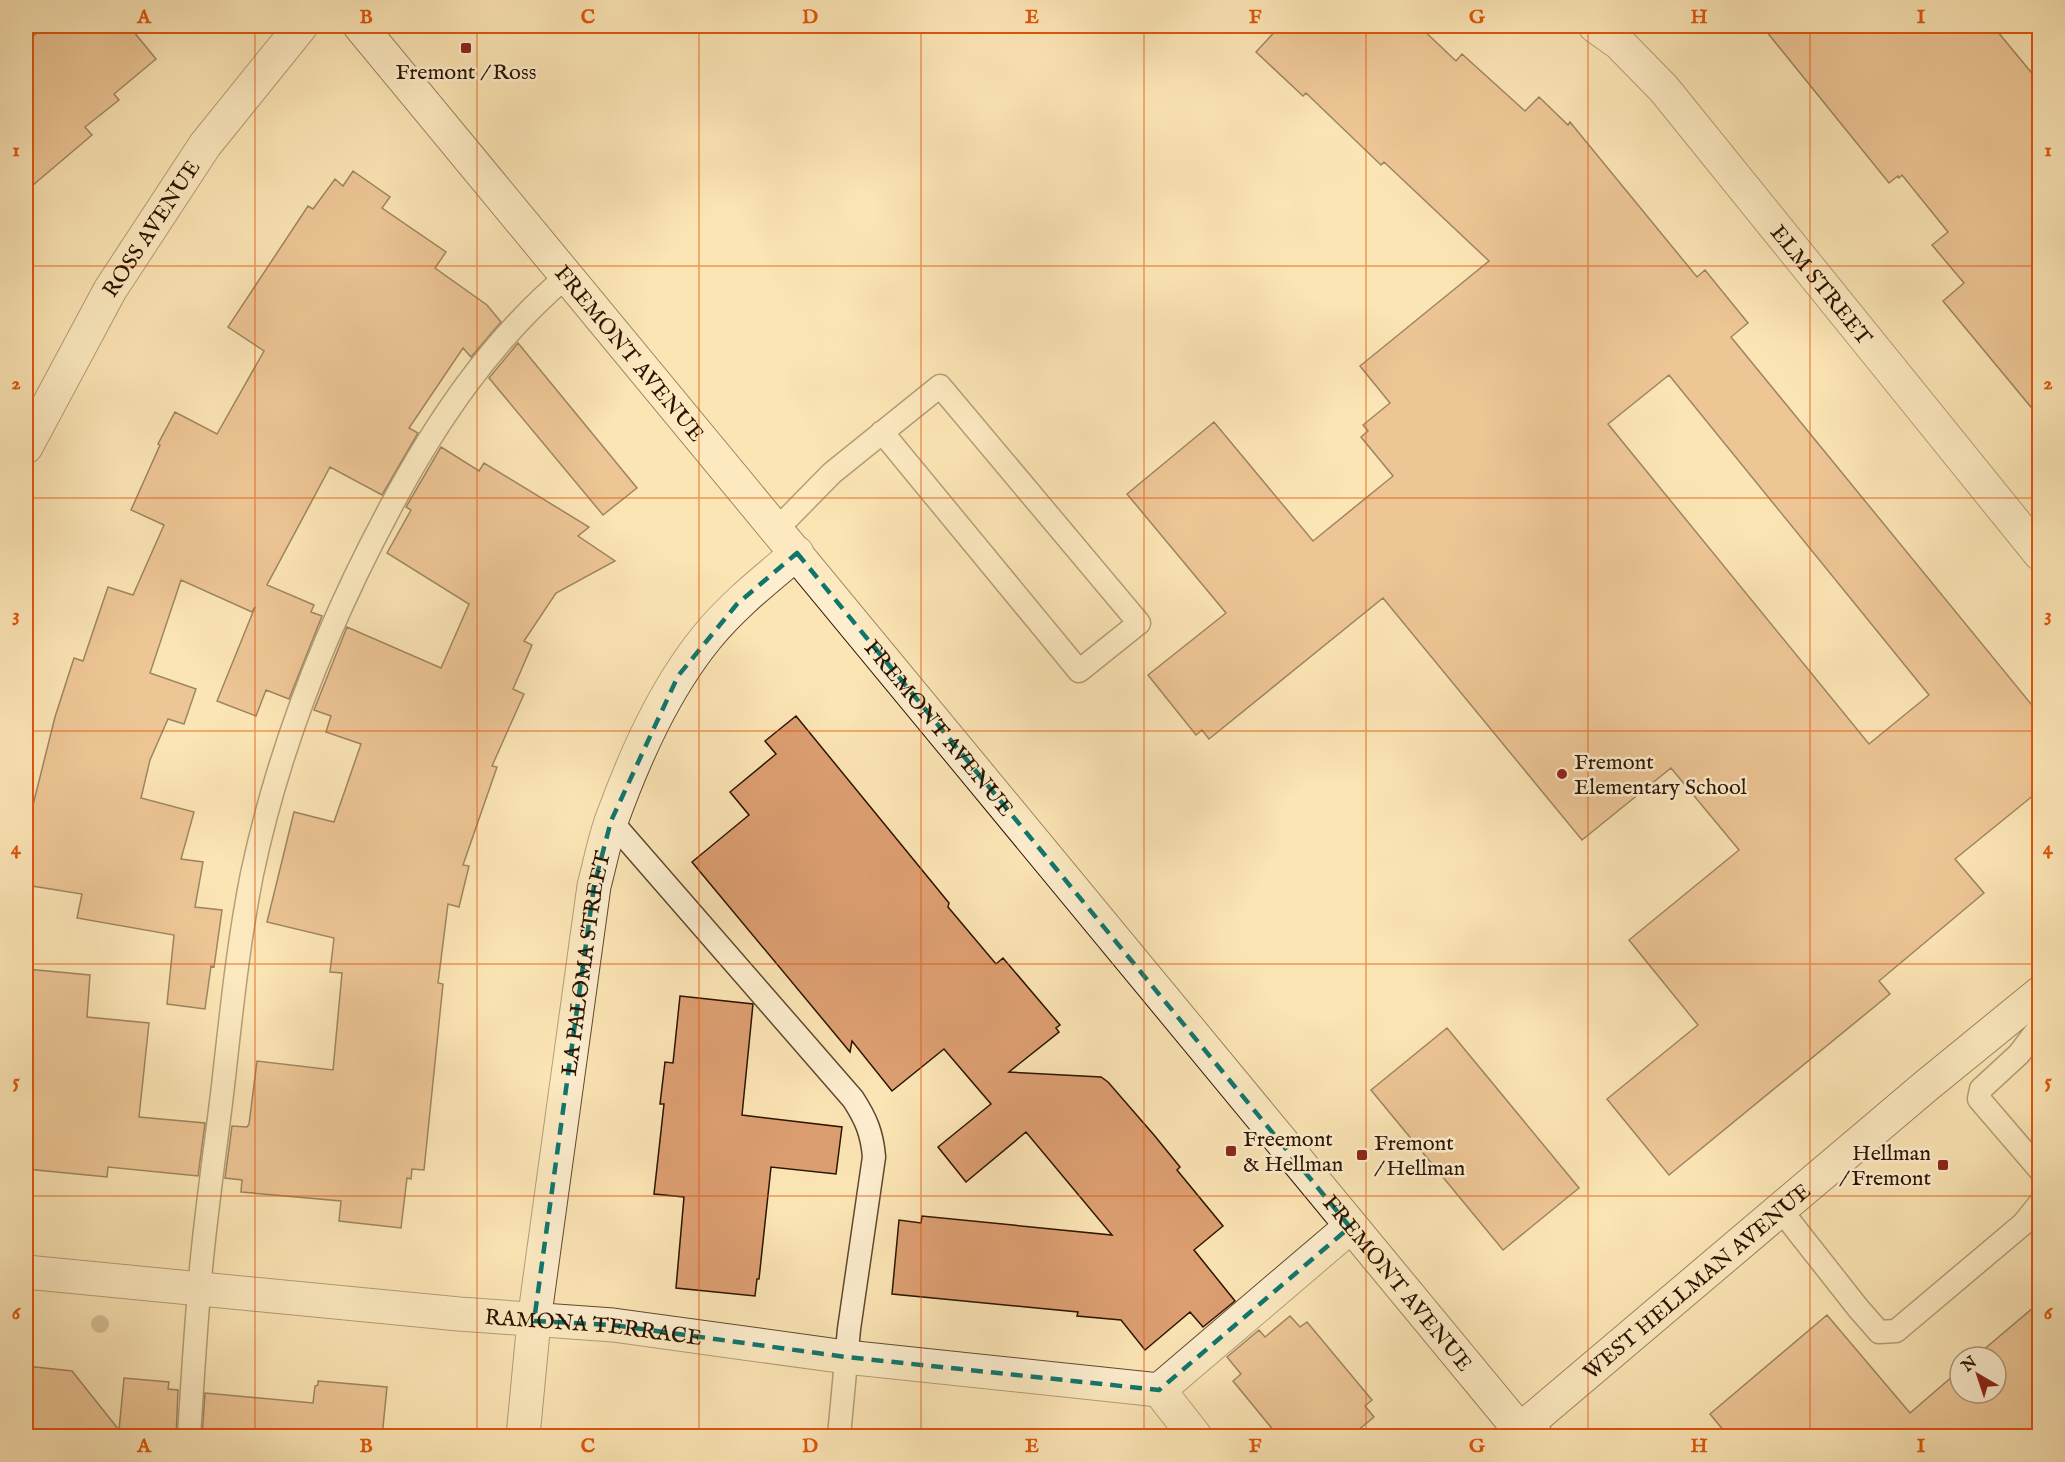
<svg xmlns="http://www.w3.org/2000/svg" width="2065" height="1462" font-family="'IM FELL English',serif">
  <rect width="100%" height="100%" fill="#fce5b5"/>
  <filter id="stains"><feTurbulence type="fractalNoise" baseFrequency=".00333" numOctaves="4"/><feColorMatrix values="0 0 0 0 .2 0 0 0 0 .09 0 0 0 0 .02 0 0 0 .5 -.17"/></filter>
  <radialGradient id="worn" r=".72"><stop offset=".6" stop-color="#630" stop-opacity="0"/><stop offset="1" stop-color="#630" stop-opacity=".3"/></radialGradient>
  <!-- building -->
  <path fill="#dd9f72" stroke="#2c1301" stroke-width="1.5" fill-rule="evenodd" d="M 45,26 L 129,26 L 156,59 L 114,94 L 119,100 L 85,127 L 92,135 L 26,191 L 26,42 Z
    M 1280,26 L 1419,26 L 1456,61 L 1462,54 L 1525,111 L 1539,97 L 1568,125 L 1570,122 L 1697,277 L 1705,270 L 1748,323 L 1731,337 L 2040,715 L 2040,790 L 1955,859 L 1984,893 L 1879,981 L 1890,994 L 1669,1175 L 1607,1099 L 1698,1025 L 1629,940 L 1739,850 L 1671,768 L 1582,840 L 1383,598 L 1209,739 L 1202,730 L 1196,735 L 1148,675 L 1226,613 L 1127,494 L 1214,422 L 1313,541 L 1393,476 L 1361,437 L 1368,431 L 1363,425 L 1390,403 L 1360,366 L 1489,261 L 1384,162 L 1381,165 L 1306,93 L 1303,96 L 1256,52 ZM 1669,375 L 1929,695 L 1869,744 L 1608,424 Z
    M 1762,26 L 1993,26 L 2040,83 L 2040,418 L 1943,301 L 1964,283 L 1932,245 L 1948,232 L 1902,175 L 1899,178 L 1898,176 L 1889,183 Z
    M 353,171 L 390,197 L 382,208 L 446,252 L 435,268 L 487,305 L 501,322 L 471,357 L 463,348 L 409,428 L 418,433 L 382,495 L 330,467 L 267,585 L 314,605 L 311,612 L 322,616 L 289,699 L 266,690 L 256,716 L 217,701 L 255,607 L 252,612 L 181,580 L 150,673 L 196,689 L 184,724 L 168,719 L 150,760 L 141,798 L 194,812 L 181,859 L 203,862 L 195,907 L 222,910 L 214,967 L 211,966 L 205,1009 L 167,1004 L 174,935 L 77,918 L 82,894 L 26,885 L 26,833 L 55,717 L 74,658 L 83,661 L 108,587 L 133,595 L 164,525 L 131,510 L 160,445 L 158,444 L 175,412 L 217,434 L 264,351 L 228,327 L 308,206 L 313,209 L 335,179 L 343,186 Z
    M 518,343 L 637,488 L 603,515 L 489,378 Z
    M 441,447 L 479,471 L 484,463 L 589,527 L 578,536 L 615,561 L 556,593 L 524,641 L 532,645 L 513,689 L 524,694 L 492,766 L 497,767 L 463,865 L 469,866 L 459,907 L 448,904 L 438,983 L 443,984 L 424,1170 L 412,1169 L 411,1179 L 407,1178 L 401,1228 L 339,1221 L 341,1201 L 241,1192 L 242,1180 L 225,1178 L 232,1126 L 247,1127 L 249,1124 L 257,1061 L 333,1070 L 342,973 L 330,972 L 334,938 L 267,922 L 294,812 L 334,822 L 361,744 L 326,732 L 331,716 L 314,710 L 347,627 L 441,668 L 469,604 L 387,553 L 411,510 L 406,507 Z
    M 796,716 L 949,903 L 948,907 L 996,964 L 1003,958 L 1060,1025 L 1056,1028 L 1059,1032 L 1009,1072 L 1101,1077 L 1108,1082 L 1154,1135 L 1180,1167 L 1177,1170 L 1223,1226 L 1194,1250 L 1235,1301 L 1203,1327 L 1190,1312 L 1145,1350 L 1121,1320 L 1077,1316 L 1078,1312 L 892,1294 L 899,1220 L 921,1223 L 922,1216 L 1112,1235 L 1026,1132 L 966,1182 L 938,1147 L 991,1104 L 944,1049 L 892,1091 L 852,1041 L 850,1052 L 692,862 L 749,815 L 730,792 L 776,754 L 765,741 Z
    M 26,969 L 90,975 L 87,1017 L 149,1023 L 139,1117 L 205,1123 L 198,1176 L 108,1167 L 107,1177 L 26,1169 Z
    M 680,996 L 753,1004 L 742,1115 L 842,1127 L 836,1174 L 771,1167 L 759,1279 L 757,1279 L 755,1296 L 676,1288 L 684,1197 L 654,1194 L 664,1104 L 660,1104 L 665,1062 L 673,1063 Z
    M 1447,1028 L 1579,1188 L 1503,1250 L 1371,1090 Z
    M 2040,1302 L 2040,1437 L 1729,1437 L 1710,1414 L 1827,1315 L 1910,1413 L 1960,1370 L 1960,1393 L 1996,1393 L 1996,1357 L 1975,1357 Z
    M 1290,1316 L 1300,1327 L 1307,1322 L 1372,1400 L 1365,1406 L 1374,1417 L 1350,1437 L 1279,1437 L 1233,1381 L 1241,1374 L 1227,1357 L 1259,1330 L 1265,1337 Z
    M 26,1366 L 72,1371 L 119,1430 L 124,1378 L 169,1382 L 168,1389 L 178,1390 L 176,1437 L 120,1431 L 124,1437 L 26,1437 Z
    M 318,1381 L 387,1387 L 382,1437 L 202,1437 L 205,1393 L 313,1403 L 315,1386 L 318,1385 Z"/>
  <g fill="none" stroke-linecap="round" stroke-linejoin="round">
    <defs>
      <path id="service" d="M 777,529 L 832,473 L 940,386 L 1139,623 L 1079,671 L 882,432
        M 611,821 L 853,1099 C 866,1119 872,1133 874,1157 L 849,1329 L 839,1436
        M 2040,1026 L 2019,1054 L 1981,1089 L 1979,1099 L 2040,1170
        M 1780,1209 L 1858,1308 L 1879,1332 L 1896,1331 L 2023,1224 L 2040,1203
        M 189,1436 C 192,1388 195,1340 199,1292 C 204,1223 215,1154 223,1086 C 231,1015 238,944 252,874 C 279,746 328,624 389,510 C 435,423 491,340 567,276"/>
      <g id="minor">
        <path id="s1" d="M 1595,26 L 1619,43 L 1664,89 L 2040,554"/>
        <path id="s2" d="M 26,447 L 110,290 L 205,145 L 301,26"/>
        <path id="s3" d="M 26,1272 L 459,1314 L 613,1325 L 846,1357 L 1159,1390 L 1350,1227"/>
        <path d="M 1159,1390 L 1195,1436"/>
        <path id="s4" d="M 523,1436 L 534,1321 L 594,886 C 600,864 604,841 612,819 C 635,756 664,690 707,637 C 733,605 765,580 797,553"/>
      </g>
      <g id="secondary">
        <path id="s5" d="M 360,26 L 1520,1430 L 1536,1436"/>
        <path id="s6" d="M 1520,1430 L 1926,1086 L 2040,993"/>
      </g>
    </defs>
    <!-- service casing -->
    <use href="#service" stroke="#60482e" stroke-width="25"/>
    <!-- minor casing -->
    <use href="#minor" stroke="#60482e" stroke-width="35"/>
    <!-- secondary casing -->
    <use href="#secondary" stroke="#2c1301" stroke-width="35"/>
    <!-- service -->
    <use href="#service" stroke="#fdeecf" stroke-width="22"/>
    <!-- minor -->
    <use href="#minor" stroke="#fdeecf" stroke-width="33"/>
    <!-- secondary -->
    <use href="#secondary" stroke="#fdeecf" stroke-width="33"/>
  </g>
  <!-- trees -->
  <circle fill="#a5946e" cx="100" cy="1324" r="9"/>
  <!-- marked area -->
  <path d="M0 0H2065V1462H0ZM 797,553 L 1350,1227 L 1159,1390 L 846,1357 L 613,1325 L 534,1321 L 594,886 L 611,821 L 678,676 L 737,604 Z" fill="#fce5b5" fill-opacity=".55" fill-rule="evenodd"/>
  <path fill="none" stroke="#0f766e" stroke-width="4.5" stroke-dasharray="12 8" stroke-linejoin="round" d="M 797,553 L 1350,1227 L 1159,1390 L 846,1357 L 613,1325 L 534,1321 L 594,886 L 611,821 L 678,676 L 737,604 Z"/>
  <!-- grid -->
  <path fill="none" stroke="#df560b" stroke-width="1.5" stroke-opacity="0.55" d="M 255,26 L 255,1436M 477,26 L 477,1436M 699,26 L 699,1436M 921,26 L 921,1436M 1144,26 L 1144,1436M 1366,26 L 1366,1436M 1588,26 L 1588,1436M 1810,26 L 1810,1436M 26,266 L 2040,266M 26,498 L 2040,498M 26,731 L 2040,731M 26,964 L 2040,964M 26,1196 L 2040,1196"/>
  <!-- markers -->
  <g fill="#8f2418" stroke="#fdeecf" stroke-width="2">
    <rect x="460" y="42" width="12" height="12" rx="3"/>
    <circle cx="1562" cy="774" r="6"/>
    <rect x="1225" y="1145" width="12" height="12" rx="3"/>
    <rect x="1356" y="1149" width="12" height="12" rx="3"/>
    <rect x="1937" y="1159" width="12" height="12" rx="3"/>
  </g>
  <g text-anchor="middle" stroke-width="5" stroke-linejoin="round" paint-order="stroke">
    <!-- poi labels -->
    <g font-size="22" fill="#2c1301" stroke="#fdeecf" text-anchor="start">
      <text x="466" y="79" text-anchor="middle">Fremont / Ross</text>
      <text x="1574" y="769">Fremont<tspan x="1574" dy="25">Elementary School</tspan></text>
      <text x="1243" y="1146">Freemont<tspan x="1243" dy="25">&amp; Hellman</tspan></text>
      <text x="1374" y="1150">Fremont<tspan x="1374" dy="25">/ Hellman</tspan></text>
      <text x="1931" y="1160" text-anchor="end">Hellman<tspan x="1931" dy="25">/ Fremont</tspan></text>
    </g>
    <!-- street labels -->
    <g font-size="22" fill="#2c1301" stroke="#fdeecf">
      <text dy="8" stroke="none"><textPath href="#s2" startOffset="252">ROSS AVENUE</textPath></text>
      <text dy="8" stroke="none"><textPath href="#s1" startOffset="345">ELM STREET</textPath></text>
      <text dy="8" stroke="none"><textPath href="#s5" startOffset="424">FREMONT AVENUE</textPath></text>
      <text dy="8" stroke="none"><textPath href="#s5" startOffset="910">FREMONT AVENUE</textPath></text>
      <text dy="8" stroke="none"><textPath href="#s4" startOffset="477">LA PALOMA STREET</textPath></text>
      <text dy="8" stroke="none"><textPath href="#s6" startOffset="231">WEST HELLMAN AVENUE</textPath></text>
      <text dy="8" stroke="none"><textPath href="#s5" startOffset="1630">FREMONT AVENUE</textPath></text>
      <text dy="8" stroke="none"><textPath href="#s3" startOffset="570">RAMONA TERRACE</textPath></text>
    </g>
  </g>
  <!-- margin -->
  <rect width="2065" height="1462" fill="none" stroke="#fce5b5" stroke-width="66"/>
  <!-- north arrow -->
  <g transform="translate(1978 1375) rotate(321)"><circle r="28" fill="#fdeecf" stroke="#a9967d" stroke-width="1.5"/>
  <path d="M0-4.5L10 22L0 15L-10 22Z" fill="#8f2418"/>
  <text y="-9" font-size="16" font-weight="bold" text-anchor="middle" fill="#2c1301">N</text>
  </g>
  <rect x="33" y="33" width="1999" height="1396" fill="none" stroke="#df560b" stroke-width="2"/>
  <g font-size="20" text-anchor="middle" font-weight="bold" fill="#df560b">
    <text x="144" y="23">A</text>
    <text x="366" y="23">B</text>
    <text x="588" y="23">C</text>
    <text x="810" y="23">D</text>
    <text x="1032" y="23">E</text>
    <text x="1255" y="23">F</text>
    <text x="1477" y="23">G</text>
    <text x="1699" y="23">H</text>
    <text x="1921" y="23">I</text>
    <text x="16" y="156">1</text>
    <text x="2048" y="156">1</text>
    <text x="16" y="389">2</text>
    <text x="2048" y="389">2</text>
    <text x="16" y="621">3</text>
    <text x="2048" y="621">3</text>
    <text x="16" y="854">4</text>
    <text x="2048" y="854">4</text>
    <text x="16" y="1087">5</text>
    <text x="2048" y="1087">5</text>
    <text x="16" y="1319">6</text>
    <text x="2048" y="1319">6</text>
    <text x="144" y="1452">A</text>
    <text x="366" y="1452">B</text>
    <text x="588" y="1452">C</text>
    <text x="810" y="1452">D</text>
    <text x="1032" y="1452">E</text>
    <text x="1255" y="1452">F</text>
    <text x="1477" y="1452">G</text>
    <text x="1699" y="1452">H</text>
    <text x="1921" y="1452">I</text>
  </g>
  <rect width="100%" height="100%" filter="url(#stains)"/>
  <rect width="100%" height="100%" fill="url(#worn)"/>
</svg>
